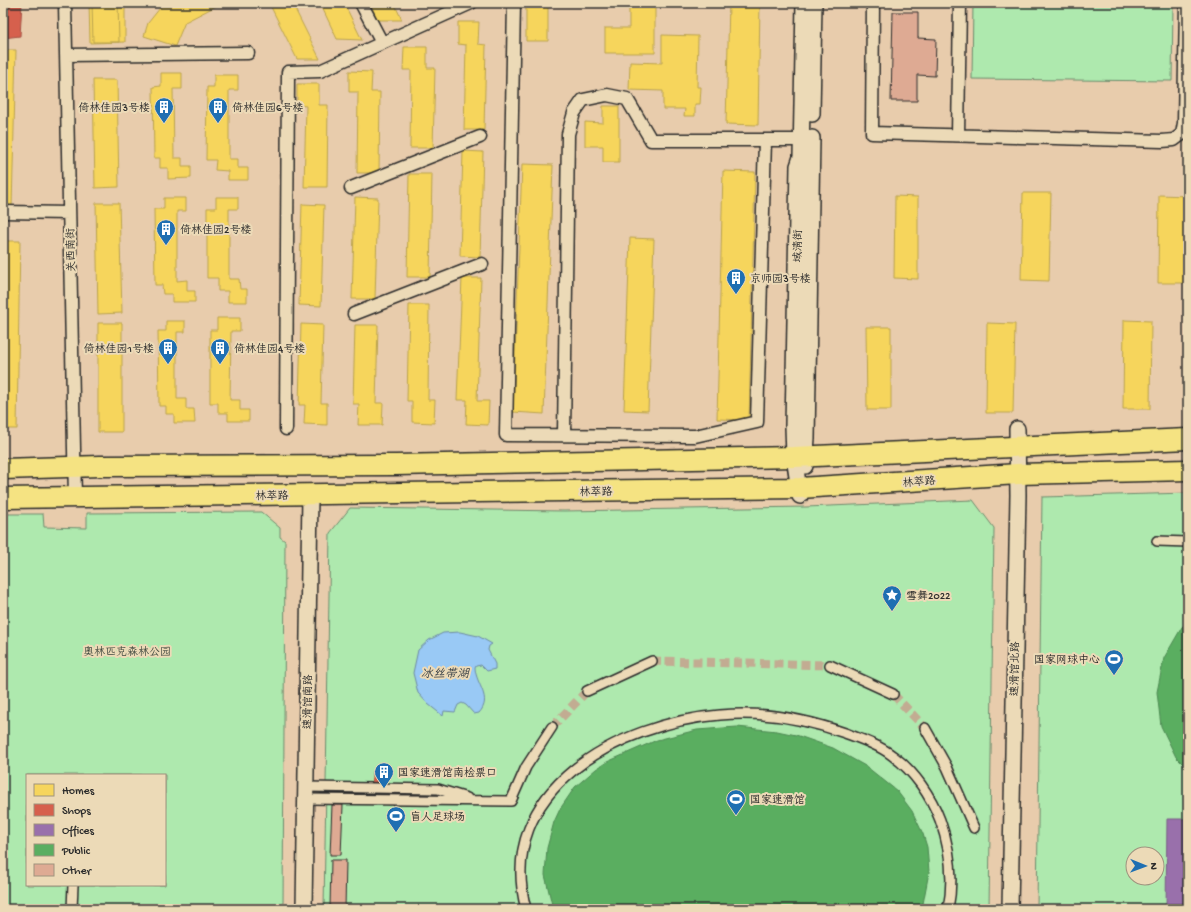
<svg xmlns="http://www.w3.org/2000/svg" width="1191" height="912" font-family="'Gochi Hand','LXGW WenKai TC',sans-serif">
  <rect width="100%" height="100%" fill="#e8ccac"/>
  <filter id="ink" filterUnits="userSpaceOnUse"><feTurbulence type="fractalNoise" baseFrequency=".025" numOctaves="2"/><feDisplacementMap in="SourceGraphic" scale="8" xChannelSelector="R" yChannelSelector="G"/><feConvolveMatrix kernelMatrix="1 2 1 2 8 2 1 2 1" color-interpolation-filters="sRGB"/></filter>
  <g filter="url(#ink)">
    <!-- green -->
    <path fill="#aee9ae" stroke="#6c8a6c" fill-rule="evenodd" d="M 973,3 L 1173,3 L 1172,81 L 972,79 Z
      M 1188,493 L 1188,909 L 1037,909 L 1042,497 ZM 1133,854 L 1157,854 L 1157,878 L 1133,878 Z
      M 973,500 L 994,528 L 989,909 L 324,909 L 330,533 L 350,508 L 564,511 L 806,507 Z
      M 261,512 L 280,528 L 280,537 L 285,541 L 283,909 L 3,909 L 3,514 L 43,514 L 44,527 L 87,528 L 87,513 ZM 27,775 L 165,775 L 165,885 L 27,885 Z"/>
    <!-- water -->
    <path fill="#99c9f5" stroke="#6d8aa4" d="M 460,632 L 478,636 L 492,644 L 489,646 L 488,650 L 495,664 L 495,669 L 487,671 L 481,665 L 476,666 L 475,668 C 476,685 493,698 479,713 L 474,714 L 466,705 L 462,703 L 458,705 L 455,712 L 444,711 L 443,716 L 428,704 L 418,693 L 413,673 L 418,650 L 429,640 L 443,633 Z"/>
    <!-- homes -->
    <path fill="#f6d55c" stroke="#b9a24d" d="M 89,3 L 125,3 L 125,42 L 90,43 Z
      M 92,3 L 118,3 L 119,42 L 93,42 Z
      M 164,3 L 215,3 L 216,6 L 185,22 L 175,46 L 144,36 L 148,23 Z
      M 269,3 L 292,3 L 320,59 L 297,59 Z
      M 320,3 L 344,3 L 362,40 L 337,39 Z
      M 370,3 L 394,3 L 402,20 L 378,20 Z
      M 526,3 L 548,3 L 548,41 L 526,41 Z
      M 629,3 L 655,3 L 655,53 L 605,53 L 605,28 L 629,28 Z
      M 729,3 L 760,3 L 758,125 L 726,124 Z
      M 458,22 L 479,22 L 478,44 L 486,45 L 484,130 L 464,130 L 466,45 L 458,44 Z
      M 662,35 L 698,36 L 697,87 L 701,87 L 700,104 L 695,104 L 695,116 L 684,116 L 685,109 L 663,109 L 663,91 L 629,90 L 630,62 L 662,63 Z
      M 404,47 L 427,47 L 427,68 L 435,68 L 433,148 L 410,148 L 411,70 L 403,70 Z
      M 3,50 L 16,50 L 12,207 L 3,207 Z
      M 349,71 L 372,72 L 371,92 L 380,92 L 379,173 L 357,173 L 358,92 L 349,92 Z
      M 161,73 L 182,73 L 182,89 L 173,89 L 174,158 L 182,158 L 182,166 L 191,166 L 191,178 L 168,179 L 168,168 L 160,168 L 160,158 L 154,158 L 153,87 L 161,86 Z
      M 214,75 L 238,75 L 238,90 L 229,90 L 229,159 L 238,159 L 238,168 L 248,168 L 248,180 L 228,180 L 228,171 L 215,170 L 216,160 L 206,160 L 207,87 L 214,87 Z
      M 93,80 L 117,80 L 119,187 L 95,188 Z
      M 297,84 L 319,84 L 319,105 L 328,105 L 327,187 L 304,187 L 306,106 L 297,105 Z
      M 603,106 L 619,106 L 619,162 L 603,162 L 603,146 L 585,146 L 585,122 L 603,123 Z
      M 463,151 L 483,152 L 480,257 L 460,256 Z
      M 522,164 L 553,165 L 544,414 L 513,412 Z
      M 723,171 L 755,172 L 749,420 L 717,419 Z
      M 409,174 L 432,174 L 430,277 L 407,277 Z
      M 1023,193 L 1051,193 L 1049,281 L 1021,280 Z
      M 1159,195 L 1187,196 L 1185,283 L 1158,283 Z
      M 895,196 L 918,197 L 918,279 L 894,278 Z
      M 216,197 L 238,197 L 238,209 L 229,209 L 229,279 L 239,279 L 240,289 L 247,289 L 247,302 L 228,302 L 228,291 L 218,291 L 218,278 L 207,278 L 207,208 L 216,208 Z
      M 355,197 L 378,198 L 375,299 L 352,299 Z
      M 164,198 L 186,198 L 186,211 L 177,211 L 177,281 L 187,280 L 187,291 L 195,291 L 195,302 L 172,302 L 172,294 L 163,294 L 162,285 L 155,285 L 154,209 L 164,209 Z
      M 96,203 L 119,203 L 122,313 L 98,314 Z
      M 302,204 L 324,205 L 321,306 L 299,305 Z
      M 630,238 L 654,239 L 648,411 L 624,410 Z
      M 3,241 L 20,241 L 17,429 L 3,429 Z
      M 462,278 L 481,278 L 477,401 L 489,401 L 488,425 L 466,424 L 467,400 L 457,400 Z
      M 409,305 L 429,305 L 428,400 L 435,400 L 434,423 L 412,422 L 412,401 L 407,401 Z
      M 217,318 L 240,318 L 240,331 L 231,331 L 230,400 L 240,400 L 240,410 L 249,410 L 249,421 L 228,421 L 228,413 L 218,413 L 218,403 L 210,403 L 210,330 L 217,330 Z
      M 1124,320 L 1151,321 L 1150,409 L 1123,409 Z
      M 166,321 L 185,321 L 185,332 L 177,332 L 177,399 L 186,399 L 186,409 L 194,409 L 195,423 L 174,423 L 174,414 L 166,414 L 166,406 L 159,406 L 158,331 L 166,331 Z
      M 98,323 L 122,323 L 122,432 L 98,432 Z
      M 987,323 L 1015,324 L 1013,413 L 986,413 Z
      M 301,324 L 323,325 L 321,403 L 327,403 L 327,425 L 304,424 L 305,405 L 299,405 Z
      M 355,325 L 378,325 L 376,403 L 383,403 L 382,425 L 358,425 L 359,404 L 353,404 Z
      M 866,327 L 891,327 L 891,410 L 867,410 Z"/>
    <!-- shops -->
    <path fill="#d6604d" stroke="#a35043" d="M 3,3 L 22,3 L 20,36 L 3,38 Z
      M 372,772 L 377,772 L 377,782 L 372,782 Z"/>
    <!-- offices -->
    <path fill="#9970ab" stroke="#785b85" d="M 1167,819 L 1188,819 L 1188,909 L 1166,909 Z"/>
    <!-- public -->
    <path fill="#5aae61" stroke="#4c8751" d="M 1188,622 L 1188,769 L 1176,757 L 1161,726 L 1157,692 L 1164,658 L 1182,627 Z
      M 737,727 L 777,731 L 796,735 L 833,748 L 867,767 L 897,791 L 912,811 L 923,834 L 927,847 L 929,872 L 922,909 L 553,909 L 545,875 L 547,848 L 554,822 L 560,809 L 575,787 L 596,769 L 607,762 L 657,740 L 697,730 Z"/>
    <!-- building -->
    <path fill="#deaa93" stroke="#2b2b2b" d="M 893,12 L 918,12 L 918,38 L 936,39 L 935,76 L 917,75 L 917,101 L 891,101 Z
      M 332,805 L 343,805 L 341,855 L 330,855 Z
      M 331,860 L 346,860 L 345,909 L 330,909 Z"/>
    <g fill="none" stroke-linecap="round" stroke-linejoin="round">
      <!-- pedestrian-tunnel -->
      <path stroke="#c2ac92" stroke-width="9" stroke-dasharray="9 4.5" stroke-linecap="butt" d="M 652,661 L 830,665
        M 893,694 L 925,728
        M 552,727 L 587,691"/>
      <defs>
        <path id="pedestrian" d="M 1157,541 L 1188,542
          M 830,665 L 893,694
          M 587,691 L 652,661
          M 925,728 L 947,767 L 974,828
          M 306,787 L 438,789 L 467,798
          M 306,799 L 511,801 L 526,767 L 552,727
          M 72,909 L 73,885
          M 526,909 C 494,789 620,723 720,715 C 762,711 805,719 845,733 C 861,739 879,745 893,756 C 914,771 931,796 940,820 C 950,848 954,879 948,909"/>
        <path id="minor" d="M 65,3 L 75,498
          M 361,3 L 382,43
          M 514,3 L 506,435 L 695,436 L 757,422 L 765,140
          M 873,3 L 872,133 L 1162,141 L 1174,140 L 1182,134 L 1184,123 L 1186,3
          M 66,55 L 248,53
          M 958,135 L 960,3
          M 351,188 L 480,137
          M 3,212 L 69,213
          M 354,314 L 482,264
          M 286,429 L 288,72 L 320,71 L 471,3
          M 564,435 L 568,134 L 574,113 L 583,100 L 607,95 L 627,99 L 651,140 L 802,140"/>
        <path id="tertiary" d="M 812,114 L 814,3
          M 805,466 L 807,438 L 812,138
          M 800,496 L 794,457 L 793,426 L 798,166 L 801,157 L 804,3
          M 304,909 L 310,495
          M 1010,909 L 1018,495 L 1017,429"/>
        <path id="primary" d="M 3,469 L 100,466 L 396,465 L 794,457 L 1188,439
          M 3,498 L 800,488 L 1018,474 L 1188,470"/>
      </defs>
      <!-- pedestrian casing -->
      <use href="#pedestrian" stroke="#2b2b2b" stroke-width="12"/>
      <!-- minor casing -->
      <use href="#minor" stroke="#2b2b2b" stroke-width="15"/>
      <!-- tertiary casing -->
      <use href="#tertiary" stroke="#2b2b2b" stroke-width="18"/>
      <!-- primary casing -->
      <use href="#primary" stroke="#2b2b2b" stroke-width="23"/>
      <!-- pedestrian -->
      <use href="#pedestrian" stroke="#ecdab7" stroke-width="9"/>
      <!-- minor -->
      <use href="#minor" stroke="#ecdab7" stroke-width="12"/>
      <!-- tertiary -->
      <use href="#tertiary" stroke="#ecdab7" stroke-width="15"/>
      <!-- primary -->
      <use href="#primary" stroke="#f5e382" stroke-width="20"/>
    </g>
  </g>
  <!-- icons -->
  <defs>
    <symbol id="building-pin" viewBox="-11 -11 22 30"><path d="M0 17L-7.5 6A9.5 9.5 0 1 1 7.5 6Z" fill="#1f6fb2" stroke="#ecdab7"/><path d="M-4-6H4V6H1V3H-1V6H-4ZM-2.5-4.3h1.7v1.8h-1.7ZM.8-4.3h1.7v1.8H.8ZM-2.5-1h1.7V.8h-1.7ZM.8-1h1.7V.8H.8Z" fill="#fff"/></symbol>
    <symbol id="sight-pin" viewBox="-11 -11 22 30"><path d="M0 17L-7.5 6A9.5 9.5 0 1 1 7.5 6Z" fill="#1f6fb2" stroke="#ecdab7"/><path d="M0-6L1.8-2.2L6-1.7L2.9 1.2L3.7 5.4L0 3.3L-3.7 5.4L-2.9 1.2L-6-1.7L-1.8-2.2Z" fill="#fff"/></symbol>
    <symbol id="stadium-pin" viewBox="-11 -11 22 30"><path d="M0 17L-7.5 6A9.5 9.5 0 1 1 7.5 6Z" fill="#1f6fb2" stroke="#ecdab7"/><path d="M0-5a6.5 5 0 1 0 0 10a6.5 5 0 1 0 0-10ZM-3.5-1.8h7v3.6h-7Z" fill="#fff"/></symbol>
  </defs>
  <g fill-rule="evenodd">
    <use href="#building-pin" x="153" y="96" width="22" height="30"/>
    <use href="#building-pin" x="207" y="96" width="22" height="30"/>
    <use href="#building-pin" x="155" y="218" width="22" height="30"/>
    <use href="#building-pin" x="725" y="267" width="22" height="30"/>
    <use href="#building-pin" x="157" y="337" width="22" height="30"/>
    <use href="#building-pin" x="209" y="337" width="22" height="30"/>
    <use href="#sight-pin" x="881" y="584" width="22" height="30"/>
    <use href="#stadium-pin" x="1103" y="648" width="22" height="30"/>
    <use href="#building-pin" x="373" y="761" width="22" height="30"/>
    <use href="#stadium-pin" x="725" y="788" width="22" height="30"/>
    <use href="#stadium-pin" x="385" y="805" width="22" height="30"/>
  </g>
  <g text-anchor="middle" stroke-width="4" stroke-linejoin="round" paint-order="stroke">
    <!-- poi labels -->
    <g font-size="11" fill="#2b2b2b" stroke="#ecdab7" text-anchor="start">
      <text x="150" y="111" text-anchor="end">倚林佳园3号楼</text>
      <text x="232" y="111">倚林佳园6号楼</text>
      <text x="180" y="233">倚林佳园2号楼</text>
      <text x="750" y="282">京师园3号楼</text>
      <text x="154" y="352" text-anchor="end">倚林佳园1号楼</text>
      <text x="234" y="352">倚林佳园4号楼</text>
      <text x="906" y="599">雪舞2022</text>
      <text x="1100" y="663" text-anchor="end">国家网球中心</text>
      <text x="398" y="776">国家速滑馆南检票口</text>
      <text x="750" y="803">国家速滑馆</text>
      <text x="410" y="820">盲人足球场</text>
    </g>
    <!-- street labels -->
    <g font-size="11" fill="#2b2b2b" stroke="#ecdab7">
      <text transform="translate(797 246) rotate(-89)" y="4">域清街</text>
      <text transform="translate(70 250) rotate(-91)" y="4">关西南街</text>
      <text transform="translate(919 481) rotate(-4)" y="4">林萃路</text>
      <text transform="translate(596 491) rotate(-1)" y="4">林萃路</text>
      <text transform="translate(272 495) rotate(-1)" y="4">林萃路</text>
      <text transform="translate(1014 669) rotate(-89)" y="4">速滑馆北路</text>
      <text transform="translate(307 702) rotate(-89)" y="4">速滑馆南路</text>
    </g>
    <!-- park labels -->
    <g font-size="11" fill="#3f483f" stroke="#ecdab7">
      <text x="127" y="655">奥林匹克森林公园</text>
    </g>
    <!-- water labels -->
    <g font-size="12" font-style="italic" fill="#3c4349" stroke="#ecdab7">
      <text x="445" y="677">冰丝带湖</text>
    </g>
  </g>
  <!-- margin -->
  <rect width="1191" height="912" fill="none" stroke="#ecdab7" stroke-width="16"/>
  <rect x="8" y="8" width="1175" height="896" fill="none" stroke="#2b2b2b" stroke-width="1.5" filter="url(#ink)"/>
  <!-- legend -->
  <rect x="26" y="774" width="140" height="112" fill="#ecdab7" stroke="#9f947f"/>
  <rect x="34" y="784" width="20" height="12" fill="#f6d55c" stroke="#9f947f"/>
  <text x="62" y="794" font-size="12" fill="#2b2b2b">Homes</text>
  <rect x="34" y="804" width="20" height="12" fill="#d6604d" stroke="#9f947f"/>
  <text x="62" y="814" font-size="12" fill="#2b2b2b">Shops</text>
  <rect x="34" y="824" width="20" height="12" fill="#9970ab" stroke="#9f947f"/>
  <text x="62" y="834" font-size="12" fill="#2b2b2b">Offices</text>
  <rect x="34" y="844" width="20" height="12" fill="#5aae61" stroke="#9f947f"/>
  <text x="62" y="854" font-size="12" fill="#2b2b2b">Public</text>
  <rect x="34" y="864" width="20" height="12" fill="#deaa93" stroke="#9f947f"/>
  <text x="62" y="874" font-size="12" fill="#2b2b2b">Other</text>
  <!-- north arrow -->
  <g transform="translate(1145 866) rotate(91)"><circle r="19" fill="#ecdab7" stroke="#9f947f"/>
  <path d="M0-3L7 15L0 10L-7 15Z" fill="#1f6fb2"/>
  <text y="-6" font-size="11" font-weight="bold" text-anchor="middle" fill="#2b2b2b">N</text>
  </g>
</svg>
